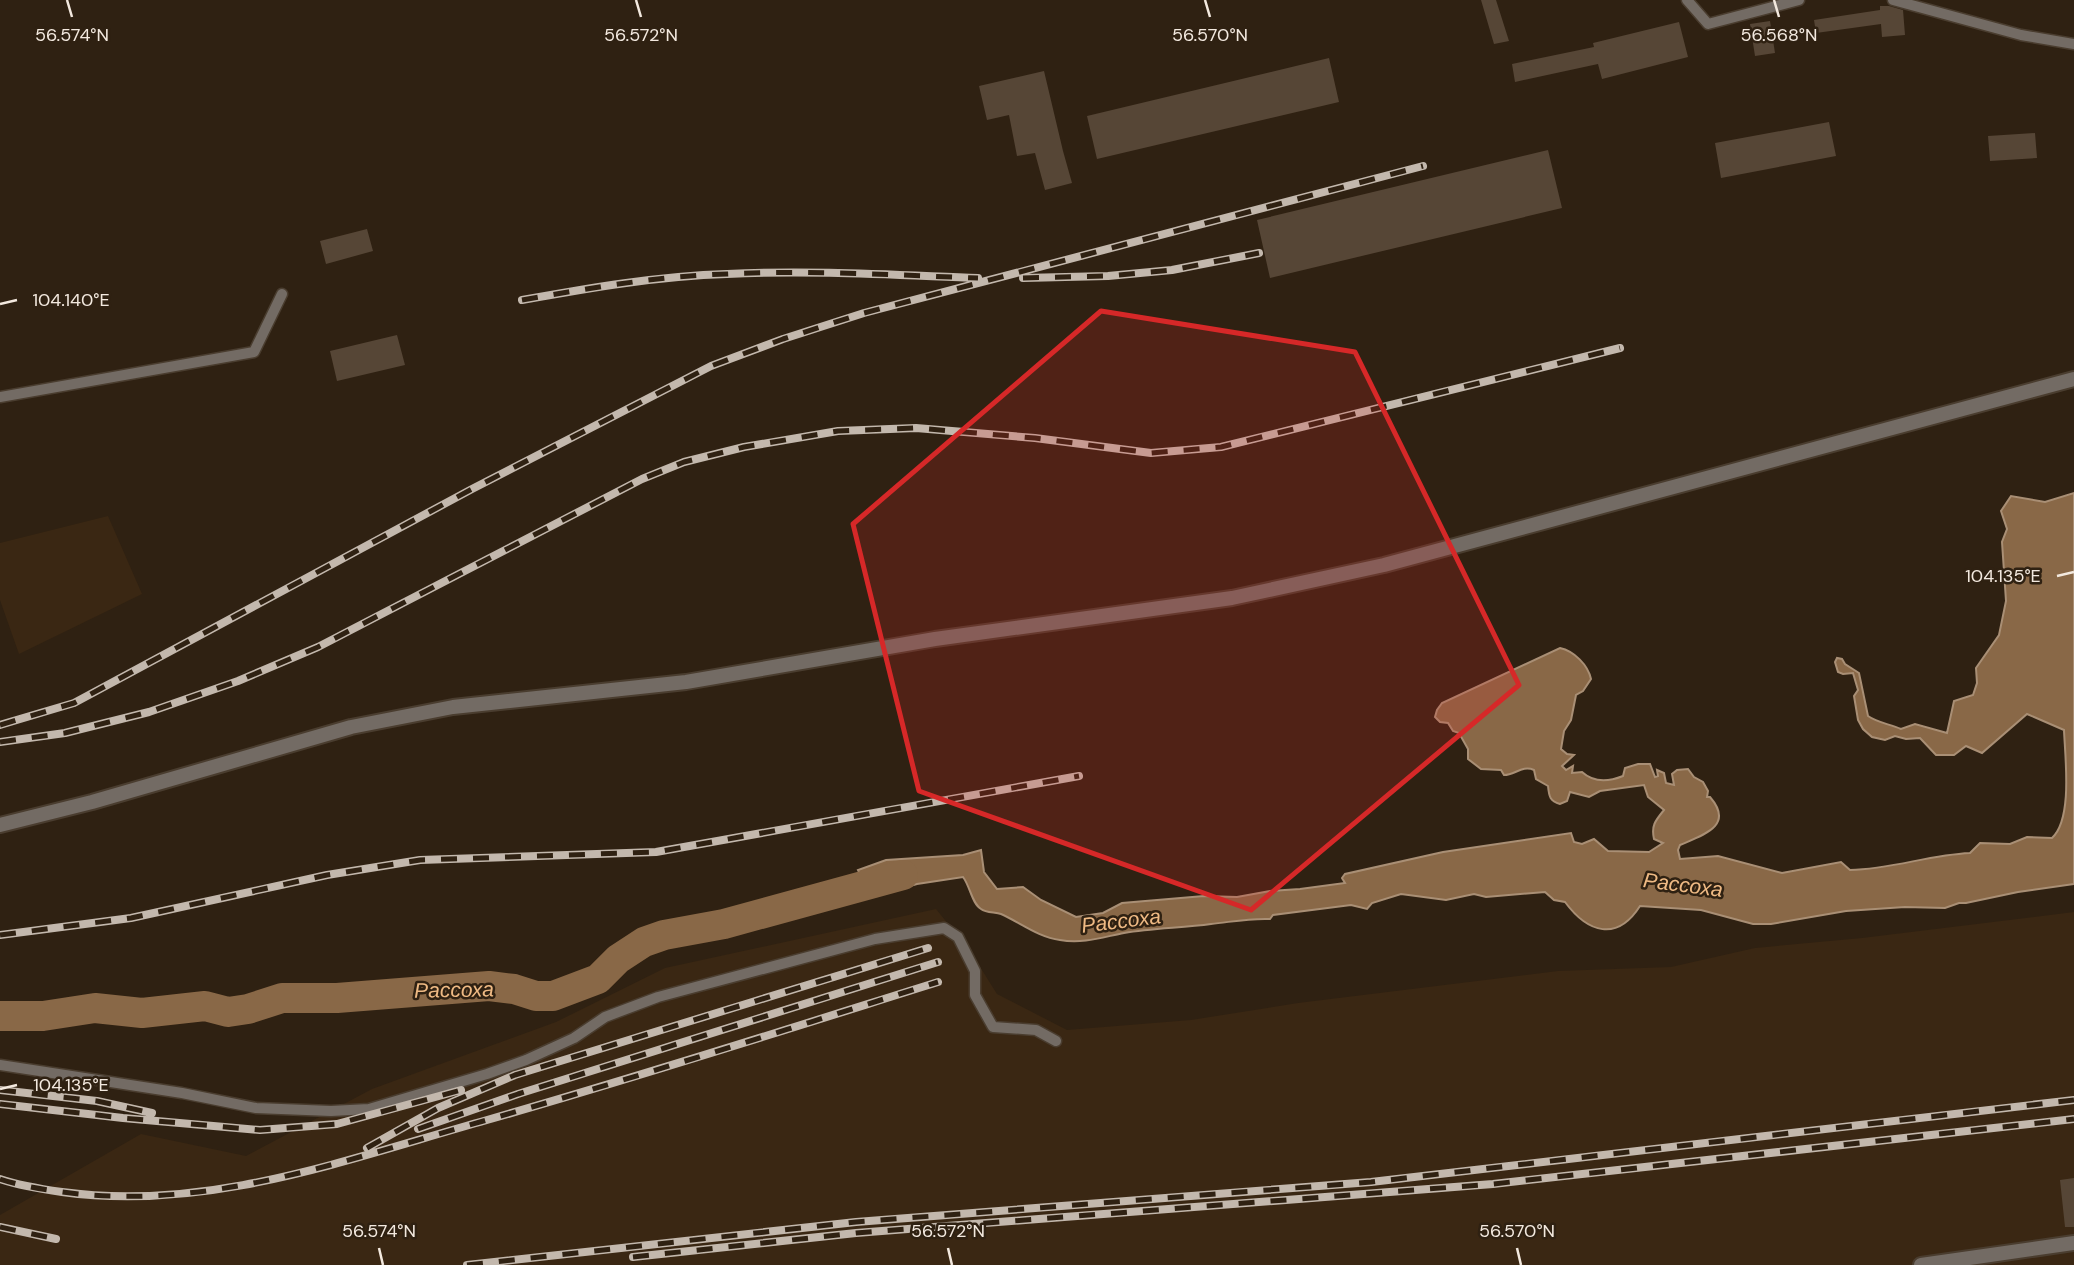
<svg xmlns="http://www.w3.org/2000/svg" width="2074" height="1265" font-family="'DM Sans',sans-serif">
  <rect width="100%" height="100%" fill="#2f2112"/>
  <!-- built -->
  <path fill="#3a2713" d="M 108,516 L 142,594 L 19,654 L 0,600 L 0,543 Z
    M 936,909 L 970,951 L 997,994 L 1067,1030 L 1191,1020 L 1298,1003 L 1558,971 L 1671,967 L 1755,948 L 1862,938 L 2074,912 L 2074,1265 L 0,1265 L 0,1215 L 141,1134 L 246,1156 L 372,1089 L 556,1022 L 665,968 Z"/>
  <!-- water -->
  <path fill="#896847" stroke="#a98f75" stroke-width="2" d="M 2074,493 L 2074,884 L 2018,892 L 1966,903 L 1959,903 L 1945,908 L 1905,907 L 1846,911 L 1771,924 L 1753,924 L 1701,910 L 1640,906 C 1617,942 1588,933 1565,902 L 1554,900 L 1545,892 L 1486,897 L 1474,894 L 1446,900 L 1401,894 L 1372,903 L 1367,909 L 1351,905 L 1273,915 L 1270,919 C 1249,918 1231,922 1211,924 C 1182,928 1153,928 1124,933 C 1103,937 1083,944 1060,940 C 1038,937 1021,923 1001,914 C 995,912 986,913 981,909 C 972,904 970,886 963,877 L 917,884 L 872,897 L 858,870 L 886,860 L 963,855 L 981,850 L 984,872 L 997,889 L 1023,887 L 1041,900 L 1076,917 L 1103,913 L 1122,903 L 1204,896 L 1237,897 L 1270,891 L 1300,889 L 1345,883 L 1342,878 L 1345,874 L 1443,852 L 1571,833 L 1574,842 L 1582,844 L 1594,839 L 1608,851 L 1649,852 L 1663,843 L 1654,839 C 1651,826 1655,821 1664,810 L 1648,797 L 1644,785 L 1600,791 L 1589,797 L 1570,792 L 1567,801 L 1560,804 C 1550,801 1549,797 1548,786 L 1536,779 L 1534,770 C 1522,765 1515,775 1504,775 L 1501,770 L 1481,769 L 1468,759 L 1468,749 L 1459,733 L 1453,731 L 1448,723 L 1440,722 L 1435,717 L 1437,710 L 1442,703 L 1560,648 C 1574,651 1588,665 1591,679 L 1583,691 L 1576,695 L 1571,720 L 1564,731 L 1561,749 L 1567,754 L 1574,755 L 1562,766 L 1566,770 L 1573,766 L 1572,773 L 1582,772 C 1594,783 1608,782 1623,776 L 1625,768 L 1638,764 L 1650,764 L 1655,777 L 1658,776 L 1657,770 L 1664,773 L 1666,783 L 1674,785 L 1672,774 L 1677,770 L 1688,769 L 1694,777 L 1703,782 L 1708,791 L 1707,797 L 1710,797 C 1735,826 1703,835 1680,845 L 1678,850 L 1680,859 L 1718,856 L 1782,873 L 1841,862 L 1850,870 C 1893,869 1928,855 1970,853 L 1980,843 L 2010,844 L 2027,837 L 2052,838 C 2073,819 2065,757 2064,730 L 2027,714 L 1982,753 L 1966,746 L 1954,755 L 1936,755 L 1920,738 L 1906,739 L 1895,736 L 1885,740 L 1872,737 L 1863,729 L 1858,720 L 1854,696 L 1858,690 L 1853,673 L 1843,674 L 1838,672 L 1835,662 L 1837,658 L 1842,659 L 1845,664 L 1859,673 L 1868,716 C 1878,723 1890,724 1901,729 L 1915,724 L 1947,733 L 1954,701 L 1973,695 L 1977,683 L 1976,668 L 1999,635 L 2006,601 L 2002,542 L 2007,529 L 2001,511 L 2011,496 L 2045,502 Z"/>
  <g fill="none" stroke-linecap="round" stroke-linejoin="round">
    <!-- river -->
    <path stroke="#896847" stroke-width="30" d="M 0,1016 L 43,1016 L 95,1008 L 142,1013 L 205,1006 L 228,1012 L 248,1009 L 282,998 L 337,998 L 489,986 L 514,989 L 536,996 L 553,996 L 598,979 L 618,959 L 644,942 L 664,935 L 724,924 L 903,875"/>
  </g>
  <!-- building -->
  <path fill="#564636" d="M 1481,0 L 1496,0 L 1509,41 L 1494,44 Z
    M 1880,6 L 1889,6 L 1903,10 L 1905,35 L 1882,37 L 1881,24 L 1816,33 L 1814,20 L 1880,10 Z
    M 1770,21 L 1775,53 L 1755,56 L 1750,24 Z
    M 1679,22 L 1688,57 L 1602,79 L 1598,64 L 1515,82 L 1512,64 L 1594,47 L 1593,43 Z
    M 1329,58 L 1339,102 L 1097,159 L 1087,116 Z
    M 1044,71 L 1063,151 L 1072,183 L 1045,190 L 1035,153 L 1017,156 L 1009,115 L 987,120 L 979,86 Z
    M 1829,122 L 1836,156 L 1721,178 L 1715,143 Z
    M 2035,133 L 2037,158 L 1990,161 L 1988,136 Z
    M 1548,150 L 1562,208 L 1270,278 L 1257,220 Z
    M 367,229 L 373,251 L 326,264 L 320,241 Z
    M 397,335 L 405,365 L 337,381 L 330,351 Z
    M 2074,1178 L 2074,1227 L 2065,1227 L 2060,1180 Z"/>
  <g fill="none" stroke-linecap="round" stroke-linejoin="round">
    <defs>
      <path id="service" d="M 1687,0 L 1708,24 L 1799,0
        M 1893,0 L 2021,35 L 2074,44
        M 0,397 L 254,352 L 282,294
        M 0,1065 L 182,1093 L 256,1108 L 331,1111 L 369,1109 L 487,1074 L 526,1060 L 574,1038 L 605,1017 L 658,997 L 875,939 L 944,928 L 958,937 L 975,971 L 975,995 L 993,1027 L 1036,1030 L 1056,1041"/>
      <path id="minor" d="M 1921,1265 L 2074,1243"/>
      <path id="tertiary" d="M 0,825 L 92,802 L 351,727 L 453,707 L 686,682 L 935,639 L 1232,598 L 1384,565 L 2074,379"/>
    </defs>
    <!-- service casing -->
    <use href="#service" stroke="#4a3d2f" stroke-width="13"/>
    <!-- minor casing -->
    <use href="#minor" stroke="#4a3d2f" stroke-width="18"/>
    <!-- tertiary casing -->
    <use href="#tertiary" stroke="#4a3d2f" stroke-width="18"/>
    <!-- service -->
    <use href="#service" stroke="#736b64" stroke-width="10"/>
    <!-- minor -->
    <use href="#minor" stroke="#736b64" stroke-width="14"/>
    <!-- tertiary -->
    <use href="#tertiary" stroke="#736b64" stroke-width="14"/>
    <defs>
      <path id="rail" d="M 1023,278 L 1108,276 L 1172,270 L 1259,253
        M 522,300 C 590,288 658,276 727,274 C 810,270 894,275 978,278
        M 0,725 L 74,703 L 472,489 L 711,366 L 783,339 L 864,313 L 1423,166
        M 0,742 L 65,733 L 149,712 L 238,681 L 318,647 L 642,479 L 684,462 L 744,447 L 838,431 L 916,428 L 1035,438 L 1151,453 L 1221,447 L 1620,348
        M 0,935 L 131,918 L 327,875 L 420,860 L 656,852 L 1079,776
        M 0,1090 L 97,1101 L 152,1113
        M 0,1104 L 123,1118 L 260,1130 L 337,1124 L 461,1090
        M 418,1129 L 518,1094 L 938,962
        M 367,1148 L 438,1108 L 515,1075 L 928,948
        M 0,1179 C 21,1186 41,1189 62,1192 C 209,1212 347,1159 487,1120 C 638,1077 788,1029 938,982
        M 0,1227 L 56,1239
        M 633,1257 L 856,1233 L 1493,1184 L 2074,1119
        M 467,1265 L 856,1222 L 1371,1182 L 2074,1100"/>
    </defs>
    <!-- rail casing -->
    <use href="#rail" stroke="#c3b8ad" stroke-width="8"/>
    <!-- rail -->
    <use href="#rail" stroke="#2f2112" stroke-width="5" stroke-dasharray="16" stroke-linecap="butt"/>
  </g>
  <!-- marked area -->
  <path fill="#d62828" fill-opacity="0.2" stroke="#d62828" stroke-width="5" stroke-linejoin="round" d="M 1101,311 L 1355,352 L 1519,685 L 1251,910 L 919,791 L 853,524 Z"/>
  <!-- ticks -->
  <path fill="none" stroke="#f3e9df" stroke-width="2.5" d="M 67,0 L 72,17M 636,0 L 641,17M 1205,0 L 1210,17M 1774,0 L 1779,17M 0,304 L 17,300M 2057,576 L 2074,572M 0,1089 L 17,1085M 379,1248 L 383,1265M 948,1248 L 952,1265M 1517,1248 L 1521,1265"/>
  <g text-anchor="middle" stroke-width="5" stroke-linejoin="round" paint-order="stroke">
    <!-- water labels -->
    <g font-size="21" font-style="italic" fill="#efba84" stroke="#2f2112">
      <text transform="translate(1683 885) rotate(7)" y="7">Рассоха</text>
      <text transform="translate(1121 921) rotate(-7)" y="7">Рассоха</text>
      <text transform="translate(454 990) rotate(-1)" y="7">Рассоха</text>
    </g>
  </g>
  <g font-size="18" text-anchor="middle" fill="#f3e9df" stroke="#2f2112" stroke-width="5" stroke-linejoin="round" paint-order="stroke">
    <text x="1779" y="41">56.568°N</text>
    <text x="72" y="41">56.574°N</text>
    <text x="641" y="41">56.572°N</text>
    <text x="1210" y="41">56.570°N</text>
    <text x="71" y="306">104.140°E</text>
    <text x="2003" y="582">104.135°E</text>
    <text x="71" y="1091">104.135°E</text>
    <text x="379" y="1237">56.574°N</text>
    <text x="948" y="1237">56.572°N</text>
    <text x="1517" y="1237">56.570°N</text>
  </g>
</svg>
